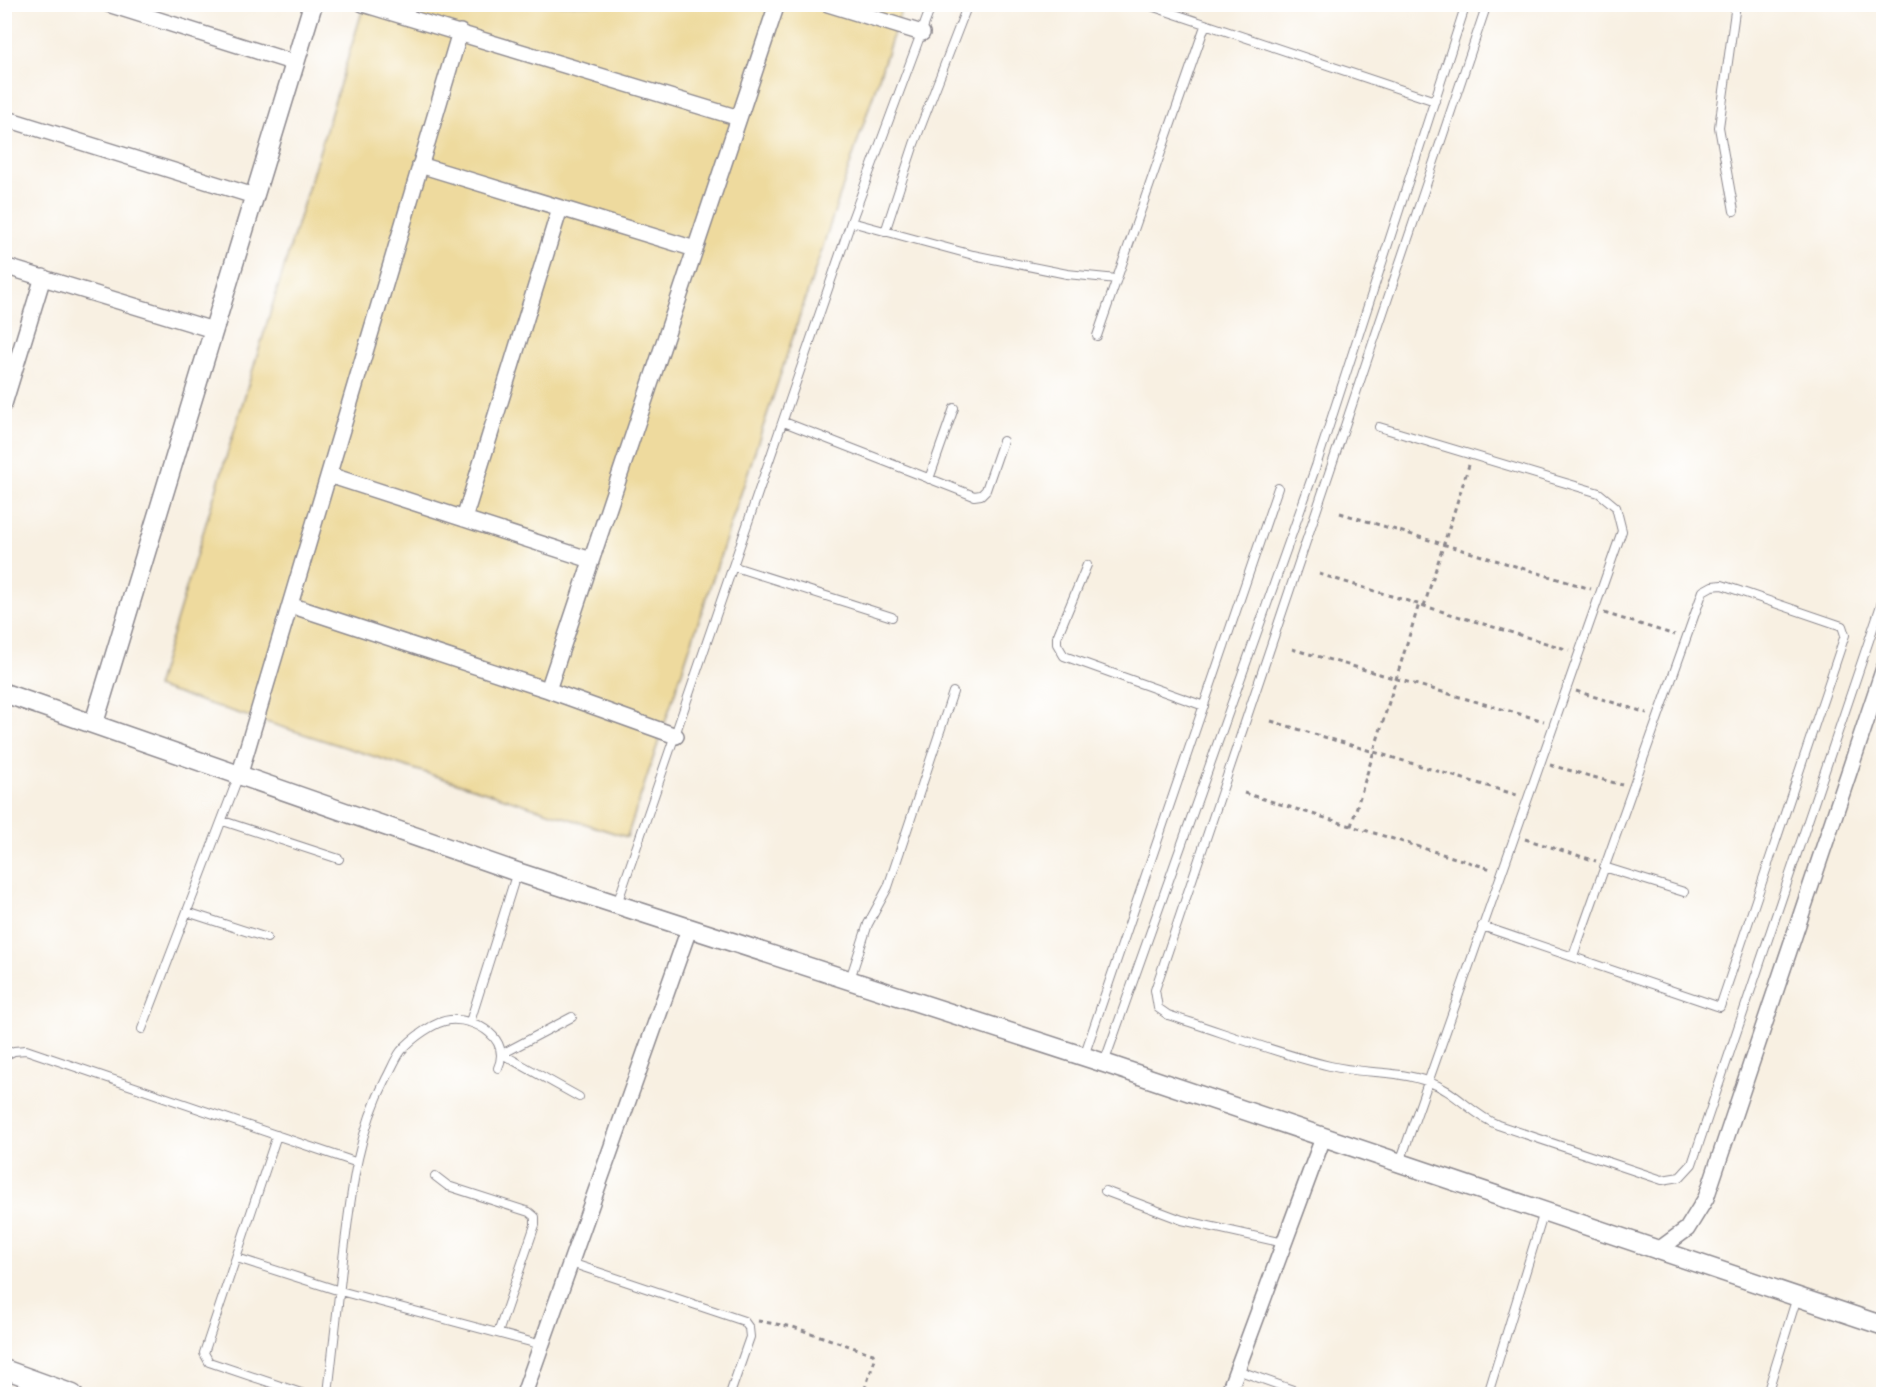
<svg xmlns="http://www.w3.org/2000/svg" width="1888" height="1399" font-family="Dekko,sans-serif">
  <rect width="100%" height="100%" fill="#fff"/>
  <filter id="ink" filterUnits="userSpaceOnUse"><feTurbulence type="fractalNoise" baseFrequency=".0167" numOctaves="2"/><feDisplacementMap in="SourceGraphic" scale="12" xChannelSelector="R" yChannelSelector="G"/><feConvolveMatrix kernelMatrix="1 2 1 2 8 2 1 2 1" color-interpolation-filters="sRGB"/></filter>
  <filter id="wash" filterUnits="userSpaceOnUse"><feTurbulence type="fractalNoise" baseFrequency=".008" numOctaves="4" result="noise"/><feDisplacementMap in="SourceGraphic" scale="24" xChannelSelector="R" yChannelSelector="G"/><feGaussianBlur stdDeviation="1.35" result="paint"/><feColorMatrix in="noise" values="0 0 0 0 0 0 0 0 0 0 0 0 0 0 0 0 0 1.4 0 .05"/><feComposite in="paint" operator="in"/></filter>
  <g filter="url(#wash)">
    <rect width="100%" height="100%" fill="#f8f0e2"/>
    <!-- sand -->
    <path fill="#eeda9e" stroke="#887e6c" stroke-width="1.5" d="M 364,5 L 903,5 L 627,837 L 156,687 Z"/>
  </g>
  <g filter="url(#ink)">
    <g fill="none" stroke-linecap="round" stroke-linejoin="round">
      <defs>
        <path id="service" d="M 1145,4 L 1435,101
          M 1487,4 L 1155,990 L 1158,1008 L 1168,1015 C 1222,1032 1275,1053 1330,1066 C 1362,1074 1398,1070 1429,1082 C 1456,1091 1472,1115 1498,1125 L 1662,1180 L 1680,1177 L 1692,1164 L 1884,596
          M 1734,211 L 1719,127 L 1736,4
          M 851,222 L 973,255 L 1067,274 L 1117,279
          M 885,232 L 914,144 L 968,4
          M 1097,336 L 1205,26
          M 784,422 L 974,496 L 981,495 L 986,490 L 1003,441
          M 1379,427 L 1599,493 L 1616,507 L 1622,531 L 1400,1162
          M 929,479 L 954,408
          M 1087,565 L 1057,637 L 1057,644 L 1064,656 L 1204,706
          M 735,567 L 892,617
          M 223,821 L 339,859
          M 1604,867 L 1684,892
          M 617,904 L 851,222 L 932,4
          M 187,912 L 267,938
          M 1482,926 L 1720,1007 L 1845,635 L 1842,626 L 1722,585 L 1712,586 L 1703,591 L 1573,956
          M 850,979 L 868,924 L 888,887 L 953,692
          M 470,1022 L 517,872
          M 142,1029 L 239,775
          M 502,1054 L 579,1097
          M 502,1054 L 572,1017
          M 4,1056 L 14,1051 L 26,1050 L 355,1162
          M 1084,1056 L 1278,488
          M 1104,1063 L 1316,466 L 1466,4
          M 277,1135 L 204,1353 L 209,1362 L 304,1394
          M 435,1176 L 448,1186 L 529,1212 L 535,1217 L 535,1225 L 498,1333
          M 1105,1191 L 1182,1220 L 1284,1243
          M 237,1258 L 340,1291 L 542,1345
          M 571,1263 L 744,1321 L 749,1328 L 750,1337 L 730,1394
          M 1237,1370 L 1304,1394
          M 328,1394 C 333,1349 338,1304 343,1259 C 351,1196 356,1136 386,1079 C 391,1070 395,1059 401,1051 C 411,1039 435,1021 450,1020 C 477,1018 511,1039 498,1068
          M 1488,1394 L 1544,1212
          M 1767,1394 L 1797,1297"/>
        <path id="minor" d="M 108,4 L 295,63
          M 363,4 L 739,118
          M 828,4 L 922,33
          M 4,118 L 254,196
          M 420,165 L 695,249
          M 4,266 L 213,330
          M 4,404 L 43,277
          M 329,475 L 591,560
          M 464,519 L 560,208
          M 290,605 L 548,690 L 676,736
          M 548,690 L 777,4
          M 240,773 L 460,32
          M 1657,1251 L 1687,1229 L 1706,1198 L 1884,668
          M 524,1394 L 689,929
          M 1228,1394 L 1323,1138"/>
        <path id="tertiary" d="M 4,693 L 517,872 L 1104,1063 L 1884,1326
          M 94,723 L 313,4
          M 4,1369 L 73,1394"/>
      </defs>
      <!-- service casing -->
      <use href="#service" stroke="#8d898e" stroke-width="10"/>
      <!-- minor casing -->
      <use href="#minor" stroke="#8d898e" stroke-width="18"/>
      <!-- tertiary casing -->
      <use href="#tertiary" stroke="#8d898e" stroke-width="21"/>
      <!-- path -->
      <path stroke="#8d898e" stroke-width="3" stroke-dasharray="4.5 4.5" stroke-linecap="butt" d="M 1340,513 L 1591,589
        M 1319,574 L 1569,650
        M 1424,606 L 1469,465
        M 1604,613 L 1675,635
        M 1292,649 L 1544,721
        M 1576,691 L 1647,713
        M 1271,721 L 1517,795
        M 1550,765 L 1622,785
        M 1244,793 L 1491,869
        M 1351,826 L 1419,604
        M 1525,839 L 1596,861
        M 758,1321 L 793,1327 L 873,1354 L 875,1359 L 863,1394"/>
      <!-- service -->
      <use href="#service" stroke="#fff" stroke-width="8"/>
      <!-- minor -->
      <use href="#minor" stroke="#fff" stroke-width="15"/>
      <!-- tertiary -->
      <use href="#tertiary" stroke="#fff" stroke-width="18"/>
    </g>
  </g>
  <!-- margin -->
  <rect width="1888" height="1399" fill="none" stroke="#fff" stroke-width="24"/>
</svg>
